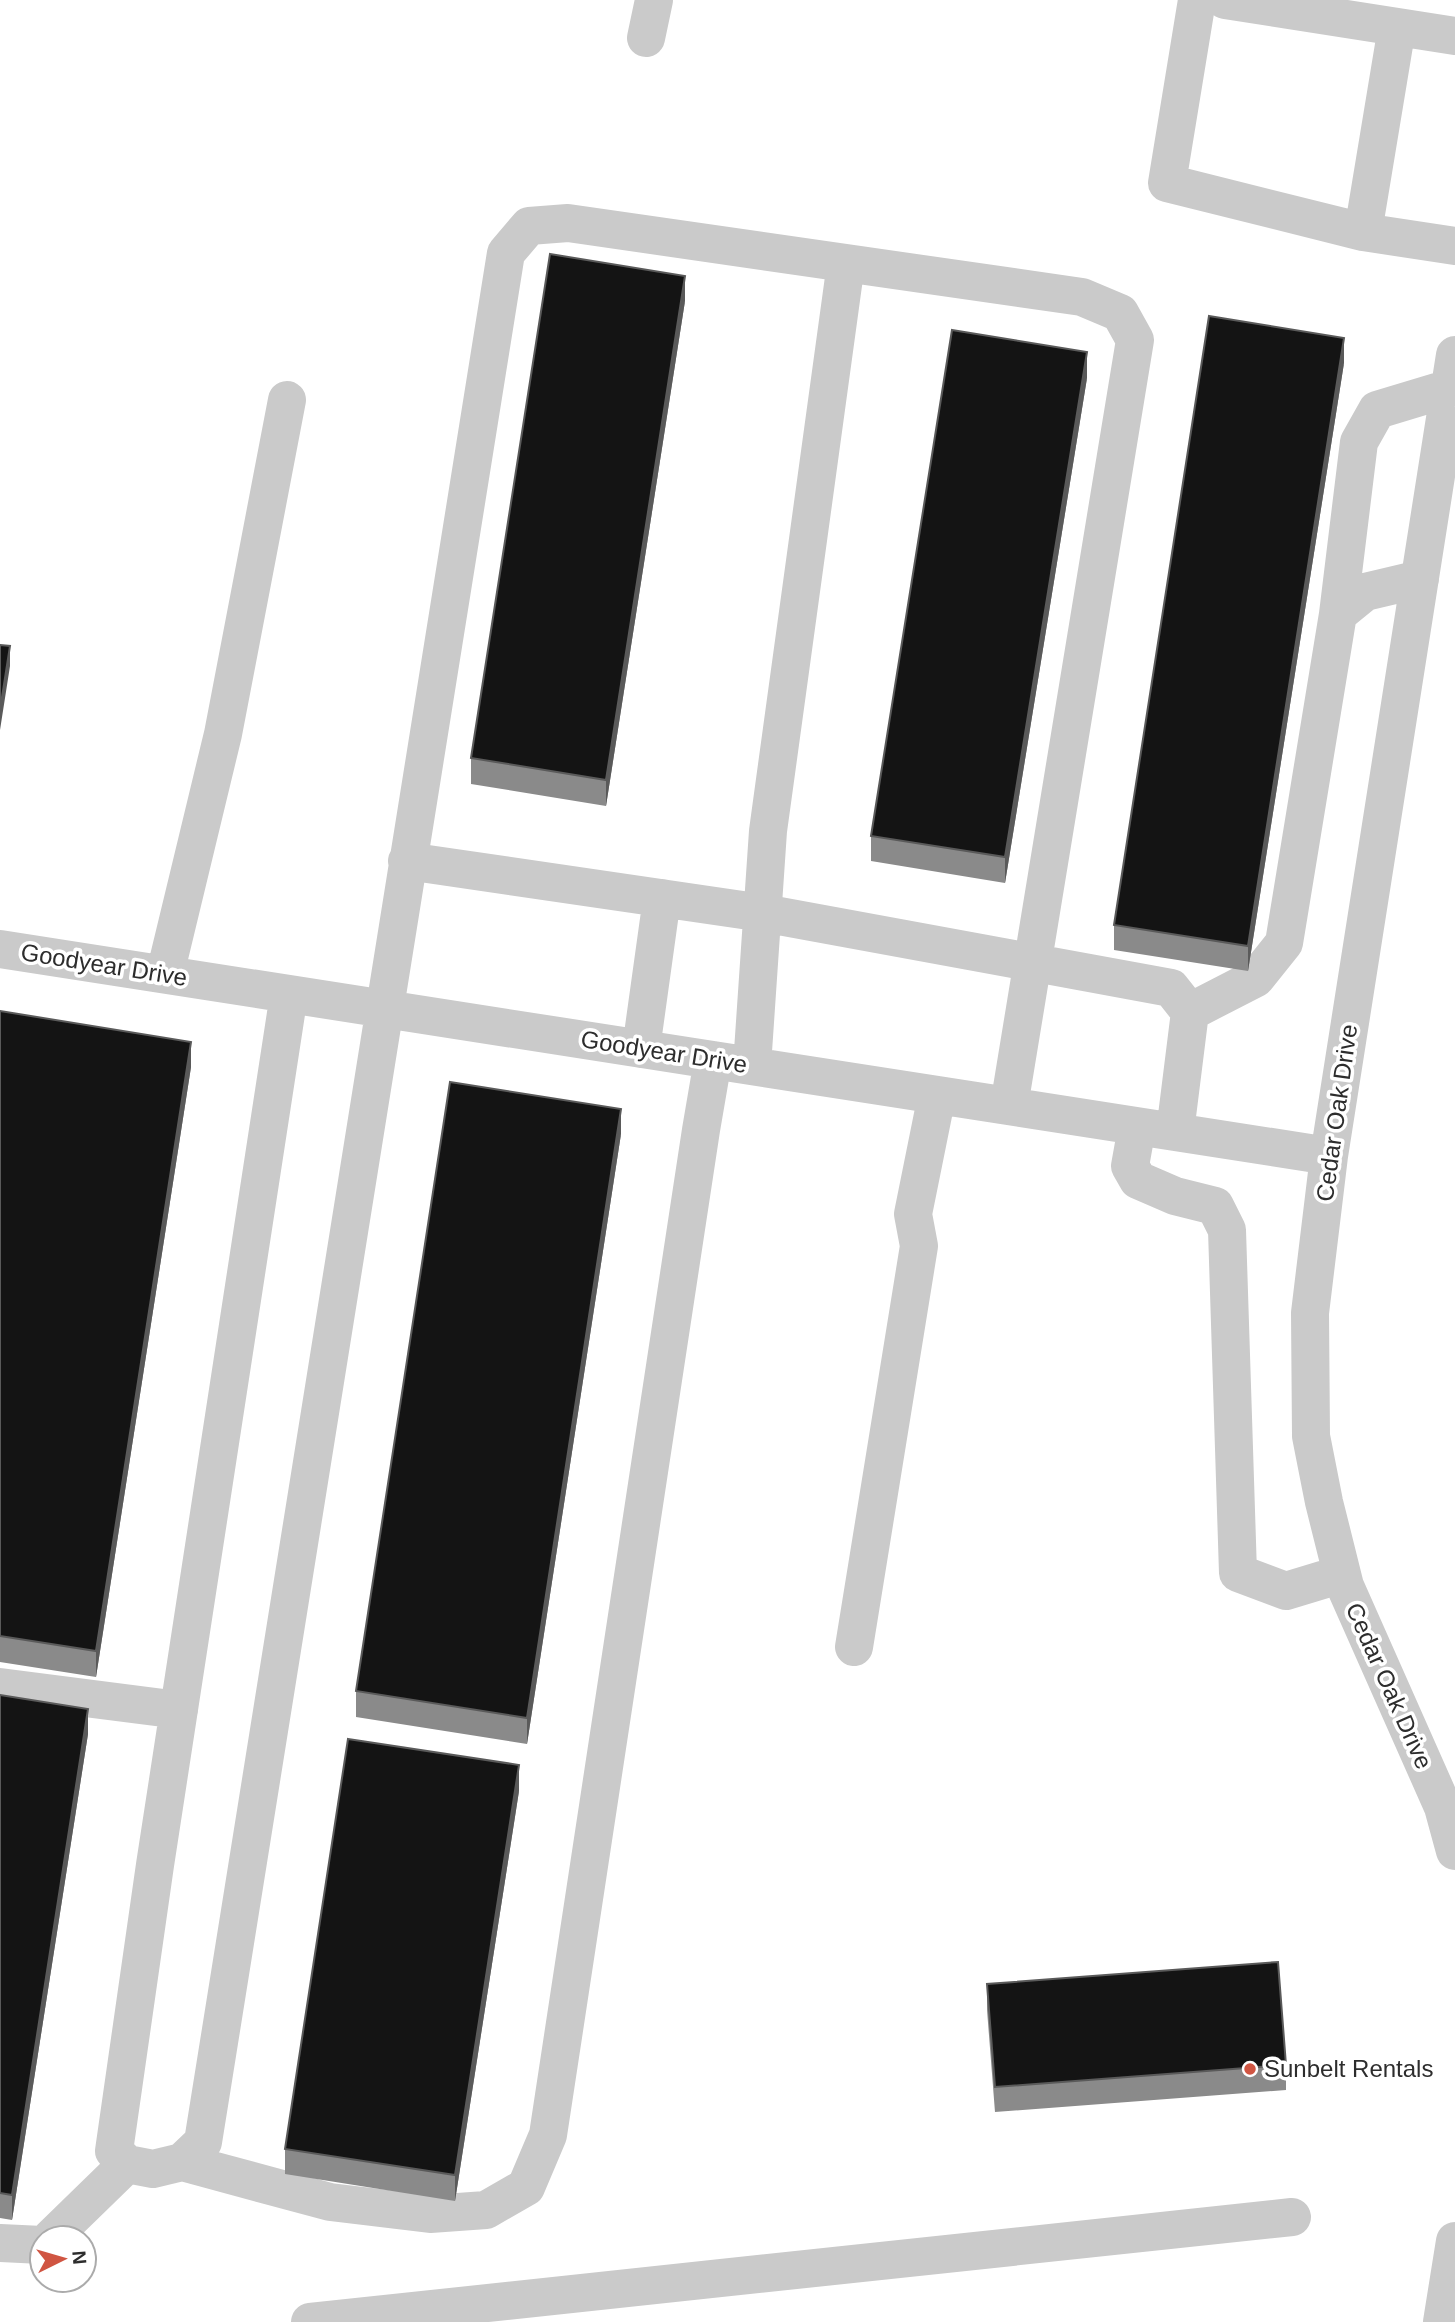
<svg xmlns="http://www.w3.org/2000/svg" width="1455" height="2322" font-family="Helvetica,sans-serif">
  <rect width="100%" height="100%" fill="#fff"/>
  <g fill="none" stroke-linecap="round" stroke-linejoin="round">
    <!-- minor -->
    <path stroke="#cacaca" stroke-width="38" d="M 1197,0 L 1167,183 L 1363,232 L 1455,246
      M 1225,0 L 1455,36
      M 646,38 L 654,0
      M 1363,232 L 1397,27
      M 1455,355 L 1329,1156 L 1310,1313 L 1311,1436 L 1324,1502 L 1345,1586 L 1443,1807 L 1455,1851
      M 1338,614 L 1359,442 L 1377,410 L 1450,388
      M 407,861 L 763,913 L 1171,988 L 1190,1012 L 1175,1132
      M 0,949 L 1329,1156
      M 165,974 L 223,734 L 287,400
      M 289,994 L 155,1865 L 114,2151 L 127,2164 L 153,2169 L 182,2162 L 203,2142 L 506,253 L 529,226 L 568,223 L 1082,297 L 1120,313 L 1135,340 L 1009,1106
      M 1190,1012 L 1256,978 L 1284,943 L 1338,614 L 1365,592 L 1420,579
      M 641,1049 L 662,898
      M 752,1066 L 768,831 L 846,263
      M 1137,1127 L 1130,1166 L 1138,1180 L 1175,1196 L 1215,1206 L 1227,1230 L 1238,1573 L 1286,1591 L 1342,1574
      M 854,1647 L 919,1246 L 913,1214 L 937,1095
      M 0,1687 L 179,1710
      M 182,2162 L 330,2202 L 430,2214 L 486,2210 L 526,2187 L 548,2135 L 701,1130 L 713,1060
      M 51,2238 L 127,2164
      M 0,2243 L 42,2245
      M 310,2322 L 1292,2217
      M 1442,2322 L 1455,2241"/>
  </g>
  <!-- wall -->
  <path fill="#8a8a8a" d="M 685,301 L 606,806 L 471,784 L 471,758 Z
    M 1344,363 L 1248,971 L 1114,950 L 1114,925 Z
    M 1087,378 L 1005,883 L 871,861 L 871,836 Z
    M 0,1011 L 191,1067 L 96,1677 L 0,1662 Z
    M 621,1134 L 527,1744 L 356,1717 L 356,1691 Z
    M 0,1695 L 88,1734 L 12,2220 L 0,2218 Z
    M 519,1791 L 455,2201 L 285,2174 L 285,2149 Z
    M 987,1984 L 1286,2065 L 1286,2090 L 995,2112 L 987,2010 Z"/>
  <!-- shaded-wall -->
  <path fill="#5a5a5a" d="M 685,276 L 685,301 L 606,806 L 606,780 Z
    M 1344,338 L 1344,363 L 1248,971 L 1248,946 Z
    M 1087,352 L 1087,378 L 1005,883 L 1005,857 Z
    M 10,646 L 10,666 L 0,730 L 0,710 Z
    M 191,1042 L 191,1067 L 96,1677 L 96,1651 Z
    M 621,1109 L 621,1134 L 527,1744 L 527,1718 Z
    M 88,1709 L 88,1734 L 12,2220 L 12,2195 Z
    M 519,1765 L 519,1791 L 455,2201 L 455,2175 Z"/>
  <!-- building -->
  <path fill="#141414" stroke="#5a5a5a" stroke-width="2" d="M 550,254 L 685,276 L 606,780 L 471,758 Z
    M 1209,316 L 1344,338 L 1248,946 L 1114,925 Z
    M 952,330 L 1087,352 L 1005,857 L 871,836 Z
    M 0,645 L 10,646 L 0,710 Z
    M 0,1011 L 191,1042 L 96,1651 L 0,1636 Z
    M 450,1082 L 621,1109 L 527,1718 L 356,1691 Z
    M 0,1695 L 88,1709 L 12,2195 L 0,2193 Z
    M 348,1739 L 519,1765 L 455,2175 L 285,2149 Z
    M 1278,1962 L 1286,2065 L 995,2087 L 987,1984 Z"/>
  <!-- markers -->
  <circle fill="#d05542" stroke="#fff" stroke-width="2.5" cx="1250" cy="2069" r="7"/>
  <g text-anchor="middle" stroke-width="7" stroke-linejoin="round" paint-order="stroke">
    <!-- street labels -->
    <g font-size="24" fill="#2d2d2d" stroke="#fff">
      <text transform="translate(104 965) rotate(9)" y="8">Goodyear Drive</text>
      <text transform="translate(664 1052) rotate(9)" y="8">Goodyear Drive</text>
      <text transform="translate(1337 1113) rotate(-82)" y="8">Cedar Oak Drive</text>
      <text transform="translate(1389 1686) rotate(66)" y="8">Cedar Oak Drive</text>
    </g>
    <!-- poi labels -->
    <g font-size="24" fill="#2d2d2d" stroke="#fff" text-anchor="start">
      <text x="1264" y="2077">Sunbelt Rentals</text>
    </g>
  </g>
  <!-- north arrow -->
  <g transform="translate(63 2259) rotate(85)"><circle r="33" fill="#ffffff" stroke="#ababab" stroke-width="2"/>
  <path d="M0-5L12 26L0 18L-12 26Z" fill="#d05542"/>
  <text y="-10" font-size="19" font-weight="bold" text-anchor="middle" fill="#2d2d2d">N</text>
  </g>
</svg>
